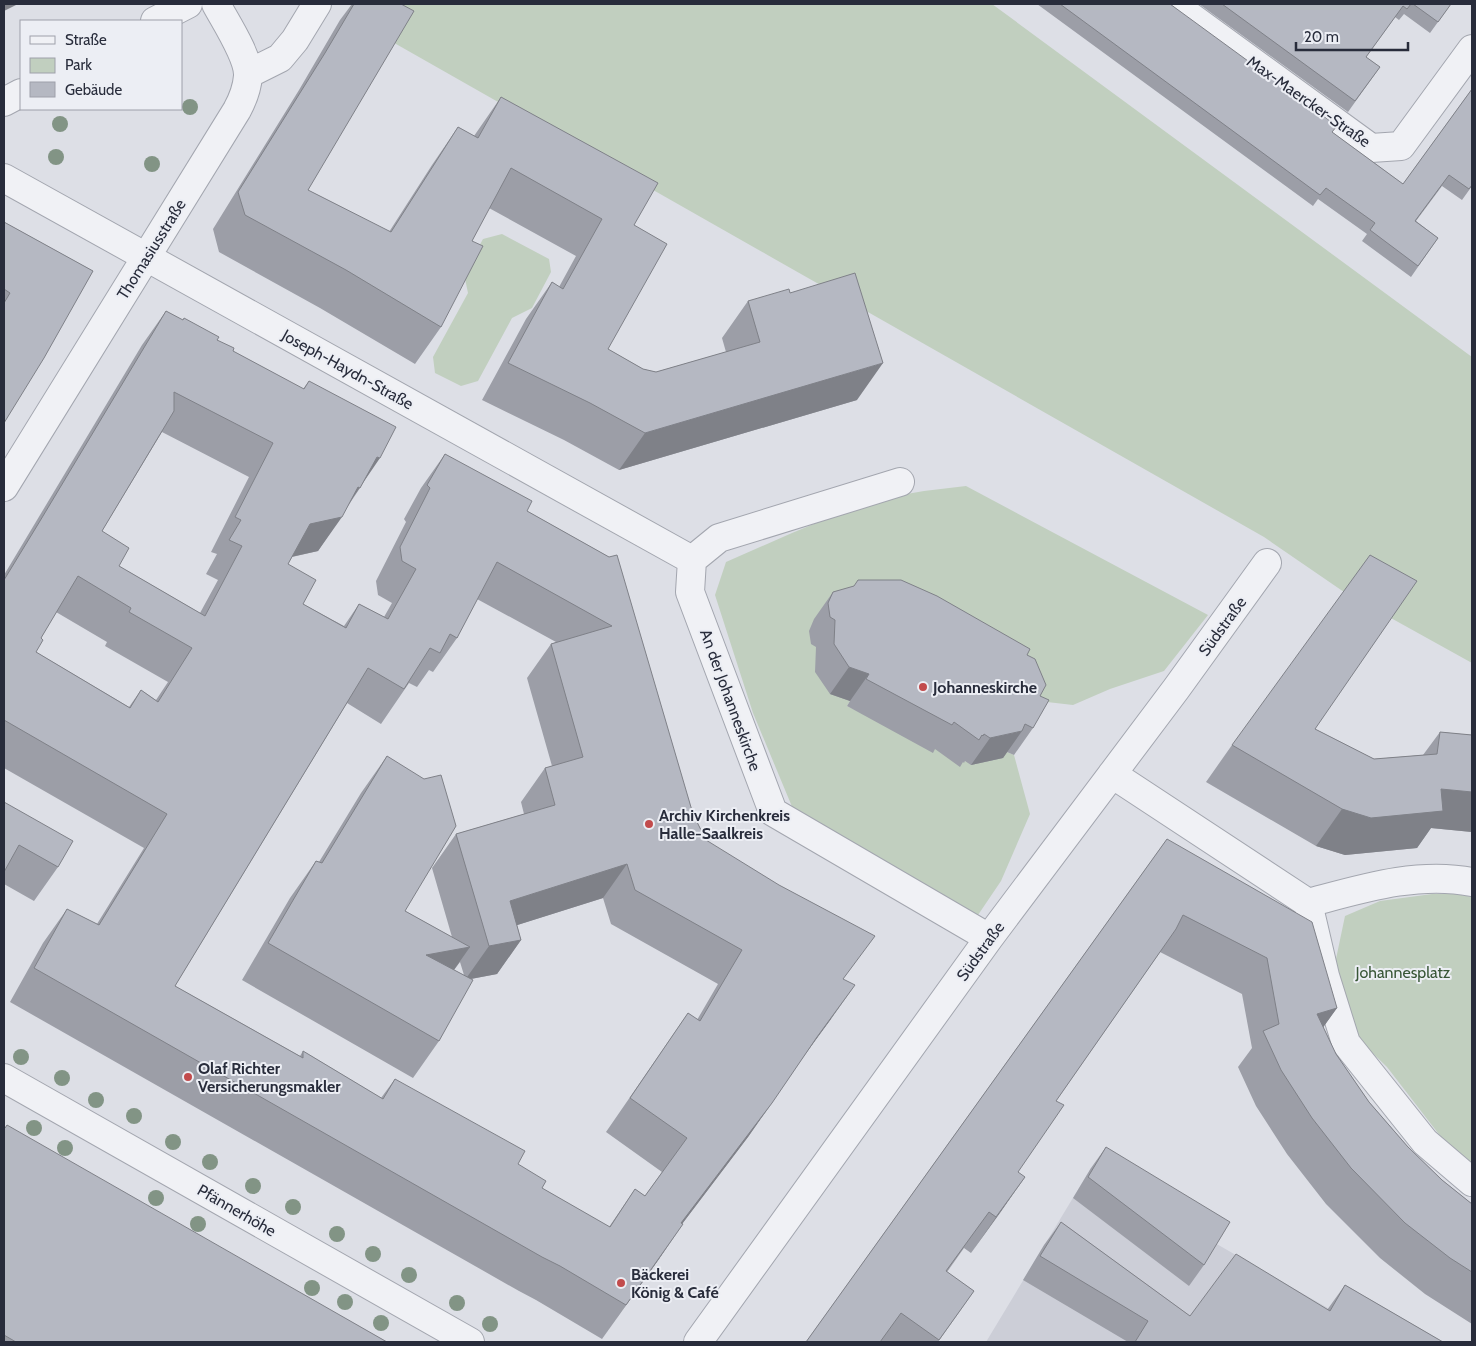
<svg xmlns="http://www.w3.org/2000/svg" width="1476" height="1346" font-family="Cabin,sans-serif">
  <rect width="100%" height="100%" fill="#dddfe6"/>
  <!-- built -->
  <path fill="#ccced7" d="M 1091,1168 L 1215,1243 L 1387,1342 L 986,1342 Z"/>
  <!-- green -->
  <path fill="#c1cfbf" d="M 352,4 L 992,4 L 1472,357 L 1472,663 L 1344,592 L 1264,537 L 345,15 Z
    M 502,234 L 549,259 L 551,272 L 532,308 L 512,318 L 478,381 L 461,386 L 435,373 L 433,357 L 468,293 L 464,274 L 483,239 Z
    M 966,486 L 1208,615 L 1164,671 L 1110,689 L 1073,705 L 1021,699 L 816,647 L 848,700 L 850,701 L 847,706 L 963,762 L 991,753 L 1002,758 L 1005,751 L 1014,755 L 1030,814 L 1001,881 L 978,915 L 793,809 L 753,713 L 715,595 L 726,562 L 792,533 L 872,500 L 924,491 Z
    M 1432,894 L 1456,894 L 1472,897 L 1472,1164 L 1441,1137 L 1387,1067 L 1355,1036 L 1332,978 L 1345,916 L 1380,901 Z"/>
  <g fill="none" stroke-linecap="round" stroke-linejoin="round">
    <defs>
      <path id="minor" d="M 1173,4 L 1371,148 L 1401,146 L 1472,49
        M 155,21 L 188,4
        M 248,74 L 280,58 L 295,40 L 317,4
        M 4,102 L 21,93
        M 4,178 L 692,560
        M 900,482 L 719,538 L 692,560 L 690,592 L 773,812 L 989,938
        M 4,487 L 237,110 C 243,99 247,89 248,76 C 249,57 225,21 216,4
        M 1112,774 L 1308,903 L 1325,976 L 1346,1043 L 1425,1142 L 1472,1182
        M 1308,903 C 1361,889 1417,871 1472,882
        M 4,1078 L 470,1342
        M 698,1342 L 989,938 L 1176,689 L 1267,563"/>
    </defs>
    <!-- minor casing -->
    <use href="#minor" stroke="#a3a6af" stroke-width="30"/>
    <!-- minor -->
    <use href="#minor" stroke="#f0f1f5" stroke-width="28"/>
  </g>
  <!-- trees -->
  <g fill="#829485">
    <circle cx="190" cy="107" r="8"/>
    <circle cx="60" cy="124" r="8"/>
    <circle cx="56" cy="157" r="8"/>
    <circle cx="152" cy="164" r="8"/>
    <circle cx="21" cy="1057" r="8"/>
    <circle cx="62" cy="1078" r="8"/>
    <circle cx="96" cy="1100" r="8"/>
    <circle cx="134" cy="1116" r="8"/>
    <circle cx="34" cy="1128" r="8"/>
    <circle cx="173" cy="1142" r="8"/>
    <circle cx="65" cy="1148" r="8"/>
    <circle cx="210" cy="1162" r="8"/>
    <circle cx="253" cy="1186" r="8"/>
    <circle cx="156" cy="1198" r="8"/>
    <circle cx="293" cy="1207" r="8"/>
    <circle cx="198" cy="1224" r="8"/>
    <circle cx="337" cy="1234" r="8"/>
    <circle cx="373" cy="1254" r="8"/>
    <circle cx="409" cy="1275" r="8"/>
    <circle cx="312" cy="1288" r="8"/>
    <circle cx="345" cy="1302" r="8"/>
    <circle cx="457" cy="1303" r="8"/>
    <circle cx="381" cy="1323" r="8"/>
    <circle cx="490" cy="1324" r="8"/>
  </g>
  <!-- wall -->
  <path fill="#9c9ea7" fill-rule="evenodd" d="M 352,4 L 401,4 L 308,190 L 389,232 L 432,165 L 458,127 L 474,136 L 501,97 L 634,225 L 608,349 L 643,369 L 656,372 L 726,352 L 722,338 L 748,301 L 790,293 L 857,400 L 619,470 L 564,440 L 482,400 L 526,319 L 552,282 L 559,287 L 576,256 L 489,208 L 472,241 L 441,327 L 415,364 L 320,308 L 219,252 L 213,229 L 299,90 L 340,20 Z
    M 1037,4 L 1170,4 L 1332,132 L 1403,184 L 1472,89 L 1472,186 L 1462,200 L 1442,186 L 1416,221 L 1438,238 L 1411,277 L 1362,241 L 1367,234 L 1318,199 L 1313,206 Z
    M 1199,4 L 1451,4 L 1430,33 L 1404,14 L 1399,20 L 1395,17 L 1366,57 L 1380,67 L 1348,112 Z
    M 4,222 L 93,271 L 4,423 Z
    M 166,311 L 217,340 L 233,351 L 303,389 L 309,381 L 364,480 L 360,488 L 318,551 L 292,557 L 288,564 L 303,604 L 344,626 L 359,604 L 384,617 L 392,603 L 378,595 L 376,581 L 406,522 L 404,519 L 421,488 L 445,454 L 527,511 L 609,557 L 693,814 L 706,840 L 844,980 L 831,1019 L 803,1057 L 748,1137 L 682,1224 L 659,1259 L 602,1339 L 536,1300 L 519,1291 L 10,1002 L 43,943 L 67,909 L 97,924 L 144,848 L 4,768 L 4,575 L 142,345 ZM 162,432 L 249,477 L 211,552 L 217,554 L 206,574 L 218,580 L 200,613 L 119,566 L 102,531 ZM 477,599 L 556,642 L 551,644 L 527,678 L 552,766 L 545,768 L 521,802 L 524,814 L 456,834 L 432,868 L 452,937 L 405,911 L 387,756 L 361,793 L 319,862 L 316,861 L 290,898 L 242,980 L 413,1078 L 439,1041 L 471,979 L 497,974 L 521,940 L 517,925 L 603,898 L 611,924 L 718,984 L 697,1020 L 688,1013 L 606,1132 L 662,1172 L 645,1196 L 635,1189 L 609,1227 L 542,1188 L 518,1164 L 395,1079 L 381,1098 L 303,1051 L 300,1056 L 175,986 L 347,703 L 381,724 L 409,683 L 417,687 L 429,670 L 433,672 L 457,638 ZM 56,612 L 107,642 L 105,646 L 168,682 L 156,700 L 141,690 L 129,707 L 36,652 L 41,638 ZM 460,962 L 464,975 L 454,970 Z
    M 833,592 L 1027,655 L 1040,696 L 1033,728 L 1014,755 L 1007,752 L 1003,758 L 971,765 L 965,761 L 964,763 L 963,762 L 960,767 L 935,749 L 933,753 L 847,706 L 850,701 L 830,694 L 815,672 L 816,647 L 811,644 L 809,631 L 814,619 Z
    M 1315,729 L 1374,759 L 1423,755 L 1440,732 L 1472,735 L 1472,832 L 1431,828 L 1417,848 L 1345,855 L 1316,846 L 1206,782 L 1232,745 Z
    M 4,802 L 58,867 L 34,901 L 4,884 Z
    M 1167,839 L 1337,1008 L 1323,1027 L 1336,1054 L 1369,1102 L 1408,1147 L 1442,1180 L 1472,1204 L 1472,1324 L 1425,1294 L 1380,1258 L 1326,1204 L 1287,1154 L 1256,1106 L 1238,1067 L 1252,1048 L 1242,994 L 1160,952 L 1056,1101 L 1018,1172 L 1025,1177 L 971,1253 L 964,1248 L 947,1272 L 974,1291 L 938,1342 L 806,1342 Z
    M 4,1127 L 387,1342 L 4,1342 Z
    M 1106,1147 L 1204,1265 L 1189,1286 L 1073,1198 L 1091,1168 Z
    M 1061,1222 L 1190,1316 L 1327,1310 L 1345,1285 L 1443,1342 L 1128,1342 L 1023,1280 L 1044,1245 Z"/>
  <!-- shaded-wall -->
  <path fill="#7f8188" d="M 4,4 L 18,4 L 4,11 Z
    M 883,363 L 857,400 L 619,470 L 645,433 Z
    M 377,457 L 380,458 L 339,518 L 342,517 L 318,551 L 286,558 L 310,524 Z
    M 849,667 L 869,674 L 850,701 L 830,694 Z
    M 1022,731 L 1003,758 L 971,765 L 990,738 Z
    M 1441,789 L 1472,792 L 1472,832 L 1431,828 L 1417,848 L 1345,855 L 1316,846 L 1342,809 Z
    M 627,864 L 603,898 L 486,935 L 510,901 Z
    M 521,940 L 497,974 L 465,980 L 489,946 Z
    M 470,947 L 444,984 L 426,955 Z
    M 855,985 L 831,1019 L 793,1071 L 817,1037 Z
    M 1337,1008 L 1312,1043 L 1317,1014 Z
    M 772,1103 L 748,1137 L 657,1257 L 681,1223 Z
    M 1025,1177 L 1000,1213 L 971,1253 L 996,1217 Z
    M 683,1224 L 659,1259 L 602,1339 L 626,1305 Z"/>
  <!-- building -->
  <path fill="#b5b8c2" stroke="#7f8188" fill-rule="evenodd" d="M 354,4 L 401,4 L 414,11 L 308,190 L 391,232 L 458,127 L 478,138 L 501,97 L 658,183 L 634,225 L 667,244 L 608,349 L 643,369 L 656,372 L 760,342 L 748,301 L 789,289 L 790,293 L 855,273 L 883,363 L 645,433 L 590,403 L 508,363 L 552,282 L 563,289 L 602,219 L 511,168 L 472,241 L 483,246 L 441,327 L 346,270 L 245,215 L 238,192 L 325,53 Z
    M 1060,4 L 1170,4 L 1337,126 L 1332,132 L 1403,184 L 1472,89 L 1472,185 L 1469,189 L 1449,175 L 1415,221 L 1438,238 L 1418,266 L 1370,230 L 1375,223 L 1326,188 L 1320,195 Z
    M 1222,4 L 1411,4 L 1407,9 L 1403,6 L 1366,57 L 1380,67 L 1355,101 Z
    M 1413,4 L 1451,4 L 1438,22 Z
    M 4,222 L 93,271 L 44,358 L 4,423 L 4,303 L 10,293 L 4,289 Z
    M 166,311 L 183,320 L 184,318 L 219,337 L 217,340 L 234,348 L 233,351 L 304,389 L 309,381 L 396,427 L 380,458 L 377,457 L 360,488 L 358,487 L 342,517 L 310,524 L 288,564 L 316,580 L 303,604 L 346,628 L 359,604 L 388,619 L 416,569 L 402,561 L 400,547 L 430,488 L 427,485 L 445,454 L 532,501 L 527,511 L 609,557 L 617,555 L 693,814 L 706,840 L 779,885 L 875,936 L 843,979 L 855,985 L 817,1037 L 772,1103 L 681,1223 L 683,1224 L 626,1305 L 560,1266 L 542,1257 L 34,968 L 67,909 L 99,925 L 167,814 L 4,720 L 4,580 L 40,521 ZM 174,392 L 273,443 L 235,517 L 241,520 L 229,540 L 242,546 L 205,616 L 119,566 L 129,548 L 102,531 L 174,411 ZM 497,562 L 612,626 L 551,644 L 583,757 L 545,768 L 555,805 L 456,834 L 489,946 L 521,940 L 510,901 L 627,864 L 635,890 L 742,950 L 700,1021 L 688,1013 L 630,1098 L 687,1138 L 645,1196 L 635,1189 L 610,1227 L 542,1188 L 546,1181 L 518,1164 L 525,1151 L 395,1079 L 383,1099 L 303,1051 L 303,1058 L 175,986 L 368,668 L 404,689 L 430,648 L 440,653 L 450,634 L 457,638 ZM 78,576 L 131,608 L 129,612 L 192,648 L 158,702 L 141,690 L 130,708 L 36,652 L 43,640 L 41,638 Z
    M 1370,555 L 1417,581 L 1315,729 L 1374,759 L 1437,754 L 1440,732 L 1472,735 L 1472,792 L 1441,789 L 1443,811 L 1371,818 L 1342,809 L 1232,745 Z
    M 858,580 L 901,580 L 937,596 L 1030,649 L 1027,655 L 1035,659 L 1046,685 L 1040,696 L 1049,700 L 1033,728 L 1025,724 L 1022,731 L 990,738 L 984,734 L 983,736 L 982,735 L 979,740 L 954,722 L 952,725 L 866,679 L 869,674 L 849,667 L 834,644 L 835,620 L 830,617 L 828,603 L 833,592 L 854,586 Z
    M 387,756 L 424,779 L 441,775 L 456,826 L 405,911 L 470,947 L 426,955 L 473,980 L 439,1041 L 268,943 L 316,861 L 322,863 Z
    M 4,802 L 73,841 L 58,867 L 19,845 L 4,872 Z
    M 1167,839 L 1312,922 L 1337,1008 L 1317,1014 L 1336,1054 L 1369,1102 L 1408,1147 L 1442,1180 L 1472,1204 L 1472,1272 L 1450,1258 L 1405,1223 L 1351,1168 L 1312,1118 L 1281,1070 L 1263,1031 L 1279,1024 L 1267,958 L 1183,915 L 1176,929 L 1056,1101 L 1064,1105 L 1018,1172 L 1025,1177 L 996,1217 L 989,1212 L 946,1271 L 974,1291 L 939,1340 L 901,1313 L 880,1342 L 806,1342 Z
    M 7,1125 L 387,1342 L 16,1342 L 4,1335 L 4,1127 L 5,1128 Z
    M 1106,1147 L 1230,1222 L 1204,1265 L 1088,1177 Z
    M 1061,1222 L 1190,1316 L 1236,1254 L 1330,1311 L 1345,1285 L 1443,1342 L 1135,1342 L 1148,1321 L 1040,1256 Z"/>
  <!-- markers -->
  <g fill="#c24b4c" stroke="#eceef4" stroke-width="2">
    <circle cx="923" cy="687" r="5"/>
    <circle cx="649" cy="824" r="5"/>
    <circle cx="188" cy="1077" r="5"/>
    <circle cx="621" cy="1283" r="5"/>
  </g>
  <g text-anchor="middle" stroke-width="4" stroke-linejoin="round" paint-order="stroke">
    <!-- street labels -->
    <g font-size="16" fill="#282c3b" stroke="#eceef4">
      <text transform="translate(1309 101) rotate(35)" y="6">Max-Maercker-Straße</text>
      <text transform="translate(151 249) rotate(-58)" y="6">Thomasiusstraße</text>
      <text transform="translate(348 369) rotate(29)" y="6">Joseph-Haydn-Straße</text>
      <text transform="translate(1222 626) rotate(-54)" y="6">Südstraße</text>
      <text transform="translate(731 700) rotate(70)" y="6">An der Johanneskirche</text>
      <text transform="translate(980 951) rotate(-54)" y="6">Südstraße</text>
      <text transform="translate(237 1210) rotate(30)" y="6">Pfännerhöhe</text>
    </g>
    <!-- poi labels -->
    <g font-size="16" font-weight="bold" fill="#282c3b" stroke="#eceef4" text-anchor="start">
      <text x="933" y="693">Johanneskirche</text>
      <text x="659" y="821">Archiv Kirchenkreis<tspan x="659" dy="18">Halle-Saalkreis</tspan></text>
      <text x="198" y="1074">Olaf Richter<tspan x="198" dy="18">Versicherungsmakler</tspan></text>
      <text x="631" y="1280">Bäckerei<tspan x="631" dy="18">König &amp; Café</tspan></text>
    </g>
    <!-- park labels -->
    <g font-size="16" fill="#385636" stroke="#eceef4">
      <text x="1403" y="978">Johannesplatz</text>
    </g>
  </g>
  <!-- border -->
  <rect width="1476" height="1346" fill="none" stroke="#282c3b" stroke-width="10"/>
  <!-- legend -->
  <rect x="20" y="20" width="162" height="90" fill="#eceef4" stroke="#9ea0aa"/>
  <rect x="30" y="36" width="25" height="8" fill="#f0f1f5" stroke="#9ea0aa"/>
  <text x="65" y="45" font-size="15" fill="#282c3b">Straße</text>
  <rect x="30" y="58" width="25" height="15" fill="#c1cfbf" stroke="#9ea0aa"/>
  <text x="65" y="70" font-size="15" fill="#282c3b">Park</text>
  <rect x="30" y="82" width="25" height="15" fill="#b5b8c2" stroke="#9ea0aa"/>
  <text x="65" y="95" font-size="15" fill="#282c3b">Gebäude</text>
  <!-- scale -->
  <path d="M1296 42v8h112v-8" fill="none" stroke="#282c3b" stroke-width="2.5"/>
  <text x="1304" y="42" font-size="15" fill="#282c3b" stroke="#eceef4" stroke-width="4" paint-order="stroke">20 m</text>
</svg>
